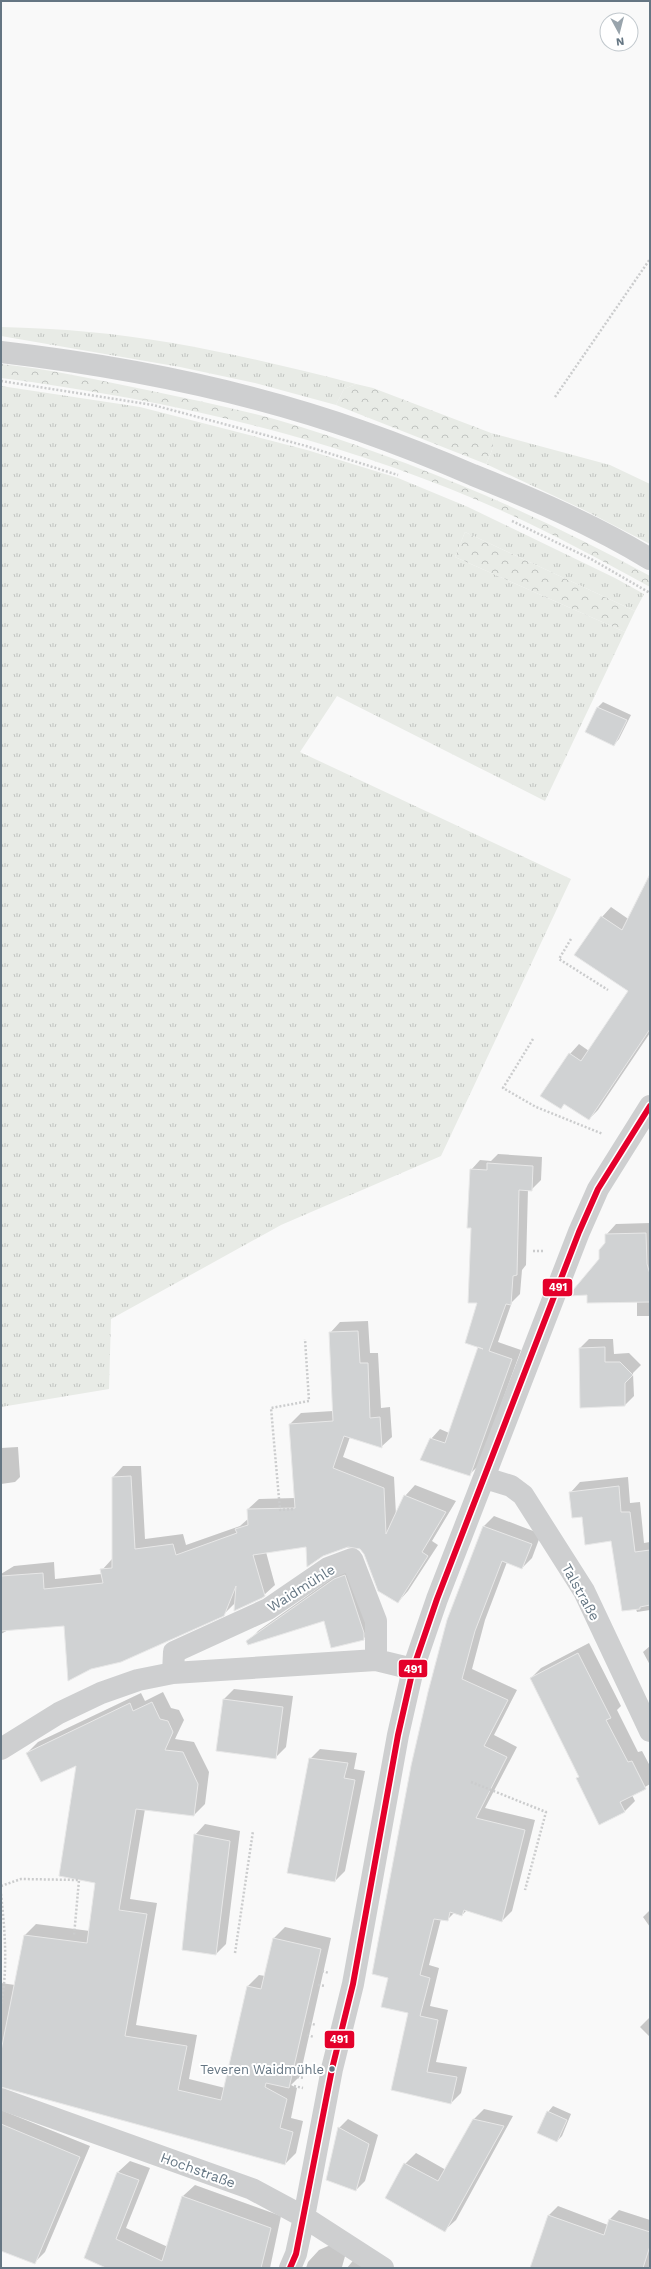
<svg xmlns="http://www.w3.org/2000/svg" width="651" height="2269" font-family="'Work Sans',sans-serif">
  <defs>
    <pattern id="grass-tufts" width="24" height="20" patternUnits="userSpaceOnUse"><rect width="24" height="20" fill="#e8ebe6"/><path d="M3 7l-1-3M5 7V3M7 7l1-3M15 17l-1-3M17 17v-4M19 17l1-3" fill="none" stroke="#c0c3c0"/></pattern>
    <pattern id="forest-crowns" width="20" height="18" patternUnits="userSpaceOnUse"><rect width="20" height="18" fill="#e8ebe6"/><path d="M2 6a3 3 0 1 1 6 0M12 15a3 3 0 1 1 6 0" fill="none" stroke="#c0c3c0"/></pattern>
  </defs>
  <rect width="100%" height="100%" fill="#f9f9f9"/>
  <!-- grass -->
  <path fill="url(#grass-tufts)" d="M 1,327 C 30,328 60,329 89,332 C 179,340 269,362 356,384 L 344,389 L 336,405 L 255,383 L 180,367 L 1,336 Z
    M 1,386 L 140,407 L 307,450 L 398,478 L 468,507 L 615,578 L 644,594 L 635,611 L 465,532 L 455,557 L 625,632 L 545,801 L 337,696 L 300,752 L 571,879 L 441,1156 L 281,1225 L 111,1319 L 109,1389 L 1,1407 Z
    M 491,433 L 610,465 L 650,484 L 650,544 L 584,510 L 486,464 C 491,453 496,445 491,433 Z"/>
  <!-- forest -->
  <path fill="url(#forest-crowns)" d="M 1,364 C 50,369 98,380 147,390 C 198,401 251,411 301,427 C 422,465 539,515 650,576 L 650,587 C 593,556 537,525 477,500 C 326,436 164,399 1,378 Z
    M 356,384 L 373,388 L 491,433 C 496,445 491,453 486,464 L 336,405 L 344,389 Z
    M 465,532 L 635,611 L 625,632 L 455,557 Z"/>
  <!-- shadow -->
  <path fill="#0003" d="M 603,702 L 631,715 L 619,739 L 614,745 L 586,732 L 598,707 Z
    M 611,907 L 650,934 L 650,1033 L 598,1110 L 589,1119 L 565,1103 L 561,1108 L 570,1054 L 579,1044 L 589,1051 L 629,991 L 602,917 Z
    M 498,1154 L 542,1157 L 541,1180 L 531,1190 L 528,1189 L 526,1265 L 522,1270 L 520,1294 L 512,1302 L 498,1342 L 521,1350 L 479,1465 L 469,1475 L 431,1439 L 440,1429 L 449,1433 L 478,1348 L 479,1302 L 472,1227 L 471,1170 L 480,1160 L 491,1161 Z
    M 650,1223 L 650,1316 L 637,1316 L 637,1301 L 600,1259 L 606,1244 L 606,1235 L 616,1224 Z
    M 368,1321 L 370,1353 L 378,1353 L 381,1408 L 390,1407 L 392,1437 L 381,1447 L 350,1437 L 343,1457 L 394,1477 L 396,1515 L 405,1496 L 415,1485 L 456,1501 L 432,1541 L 438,1545 L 408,1591 L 398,1602 L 360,1548 L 306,1546 L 266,1552 L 275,1585 L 264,1595 L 236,1602 L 223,1615 L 10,1629 L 1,1634 L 1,1574 L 14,1566 L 54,1562 L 55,1579 L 102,1574 L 102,1570 L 112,1559 L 113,1477 L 123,1466 L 141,1466 L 145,1539 L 183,1534 L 186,1545 L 240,1526 L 249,1518 L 248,1509 L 259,1499 L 295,1498 L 290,1424 L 301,1413 L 333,1411 L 330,1333 L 340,1322 Z
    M 589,1339 L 613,1339 L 614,1354 L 629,1353 L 641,1365 L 633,1373 L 634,1396 L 625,1405 L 581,1407 L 580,1348 Z
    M 18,1447 L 20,1477 L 15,1482 L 1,1484 L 1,1448 Z
    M 628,1477 L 630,1503 L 640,1502 L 644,1543 L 650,1542 L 650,1610 L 637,1612 L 612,1540 L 583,1516 L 571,1492 L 580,1482 Z
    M 494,1516 L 541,1534 L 532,1558 L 522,1568 L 507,1562 L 485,1620 L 472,1669 L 517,1690 L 494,1735 L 517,1747 L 485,1808 L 535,1820 L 512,1911 L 502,1921 L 467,1910 L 462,1915 L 455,1912 L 447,1920 L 441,1919 L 429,1965 L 439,1968 L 430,2006 L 448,2010 L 436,2062 L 467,2067 L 461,2093 L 451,2103 L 392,2090 L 409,2012 L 389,1977 L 448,1620 L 484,1526 Z
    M 345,1569 L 374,1628 L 363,1639 L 325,1620 L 248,1642 L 258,1631 Z
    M 589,1643 L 621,1706 L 617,1710 L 638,1752 L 642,1751 L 650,1766 L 650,1784 L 632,1795 L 635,1801 L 625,1811 L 577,1779 L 580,1776 L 531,1678 L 541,1668 Z
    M 650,1646 L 650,1665 L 643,1652 Z
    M 234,1689 L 293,1696 L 286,1747 L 275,1758 L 224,1699 Z
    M 163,1692 L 171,1708 L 179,1710 L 184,1720 L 175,1739 L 194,1742 L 209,1772 L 205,1804 L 194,1815 L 145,1809 L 130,1899 L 157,1903 L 136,2025 L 197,2035 L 189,2079 L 225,2088 L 248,1986 L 259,1975 L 265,1976 L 274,1938 L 285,1927 L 331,1938 L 300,2076 L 291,2085 L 297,2088 L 291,2118 L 303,2121 L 296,2153 L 285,2164 L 1,2086 L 1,1983 L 15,1985 L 25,1935 L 36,1924 L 90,1931 L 96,1882 L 77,1764 L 27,1753 L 38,1742 L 141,1693 L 145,1701 Z
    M 320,1749 L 357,1753 L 354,1769 L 365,1771 L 345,1871 L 335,1881 L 310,1759 Z
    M 205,1824 L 240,1831 L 226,1944 L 216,1954 L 195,1835 Z
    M 650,1910 L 650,1927 L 643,1917 Z
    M 650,2017 L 650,2037 L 640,2027 Z
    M 553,2106 L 571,2114 L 562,2136 L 557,2141 L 548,2112 Z
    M 484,2109 L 513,2116 L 456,2220 L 445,2230 L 405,2164 L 416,2153 L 446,2170 L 474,2119 Z
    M 1,2110 L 90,2146 L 45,2252 L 34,2263 L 1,2250 Z
    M 348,2119 L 378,2135 L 365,2181 L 356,2190 L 339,2128 Z
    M 130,2161 L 150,2168 L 126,2228 L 168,2247 L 183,2196 L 195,2185 L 281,2216 L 270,2268 L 108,2268 L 118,2172 Z
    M 558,2206 L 608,2225 L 610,2219 L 619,2210 L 650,2220 L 649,2268 L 531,2267 L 549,2215 Z
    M 344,2239 L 349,2242 L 342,2267 L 346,2268 L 306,2268 L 308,2262 L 319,2250 Z
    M 360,2252 L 386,2268 L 347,2268 Z"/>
  <!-- building -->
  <path fill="#d0d2d3" stroke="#e8e8e8" d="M 597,707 L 627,720 L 614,746 L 585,732 Z
    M 650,874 L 650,1029 L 589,1120 L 564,1104 L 561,1109 L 540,1096 L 569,1053 L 581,1061 L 628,991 L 574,955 L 601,916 L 622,930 Z
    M 487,1163 L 533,1166 L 532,1191 L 519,1190 L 517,1275 L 513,1276 L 511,1305 L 506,1304 L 489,1351 L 512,1359 L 470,1476 L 420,1460 L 430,1438 L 445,1443 L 478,1347 L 483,1349 L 465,1343 L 477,1303 L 468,1303 L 471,1228 L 467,1228 L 470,1169 L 487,1170 Z
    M 646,1233 L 647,1264 L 650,1274 L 650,1302 L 587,1303 L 587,1295 L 568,1296 L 599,1259 L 599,1250 L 605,1243 L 605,1234 Z
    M 358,1331 L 360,1363 L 368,1363 L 370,1418 L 380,1417 L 382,1448 L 344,1436 L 333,1468 L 384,1488 L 386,1534 L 404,1495 L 446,1512 L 422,1552 L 428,1556 L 398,1603 L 378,1591 L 364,1554 L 360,1549 L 348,1547 L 323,1556 L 307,1567 L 306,1547 L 253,1555 L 265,1596 L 262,1598 L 234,1611 L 236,1586 L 224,1616 L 121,1662 L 91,1669 L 68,1681 L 64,1626 L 1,1631 L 1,1576 L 43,1573 L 44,1589 L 103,1583 L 100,1569 L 112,1568 L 112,1477 L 131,1476 L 135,1549 L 173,1544 L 176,1555 L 237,1533 L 235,1529 L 248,1525 L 247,1509 L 295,1508 L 289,1424 L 333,1421 L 329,1332 Z
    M 605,1347 L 605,1362 L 620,1362 L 633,1375 L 625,1383 L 625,1406 L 580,1408 L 579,1348 Z
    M 619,1486 L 621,1512 L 630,1512 L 635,1552 L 650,1550 L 650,1605 L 640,1607 L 640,1609 L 622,1611 L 611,1541 L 585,1545 L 582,1517 L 572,1518 L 569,1492 Z
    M 483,1526 L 532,1544 L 522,1569 L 502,1561 L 475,1631 L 462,1679 L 508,1700 L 484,1746 L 507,1757 L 476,1818 L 525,1830 L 502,1922 L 464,1910 L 462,1916 L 450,1912 L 448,1921 L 434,1919 L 420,1975 L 430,1978 L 420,2016 L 438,2020 L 427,2072 L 457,2077 L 451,2104 L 391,2090 L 408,2013 L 381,2007 L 388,1978 L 372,1974 L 411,1766 L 428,1692 L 447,1620 Z
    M 345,1575 L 364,1633 L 364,1640 L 331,1648 L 324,1621 L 248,1645 L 246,1641 L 297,1605 L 334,1579 Z
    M 578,1653 L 611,1718 L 606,1720 L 628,1762 L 632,1761 L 646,1789 L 620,1802 L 625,1812 L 599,1825 L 576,1778 L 579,1777 L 530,1678 Z
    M 223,1699 L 283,1707 L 276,1759 L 216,1751 Z
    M 152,1702 L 160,1719 L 168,1721 L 173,1732 L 165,1750 L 183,1752 L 198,1784 L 194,1816 L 136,1809 L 119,1910 L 147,1914 L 125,2036 L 187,2046 L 178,2090 L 221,2100 L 247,1986 L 261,1989 L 273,1938 L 321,1949 L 289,2088 L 266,2083 L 265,2087 L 287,2099 L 280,2128 L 293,2132 L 285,2165 L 1,2087 L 1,2051 L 24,1935 L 87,1943 L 95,1883 L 59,1876 L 76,1766 L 41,1782 L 26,1753 L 130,1703 L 133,1711 Z
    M 309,1758 L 348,1763 L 344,1778 L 355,1780 L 335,1882 L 287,1873 Z
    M 194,1834 L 230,1841 L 216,1955 L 182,1950 Z
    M 547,2111 L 567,2120 L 557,2142 L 537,2133 Z
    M 473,2119 L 504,2126 L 445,2232 L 385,2198 L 404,2163 L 438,2181 Z
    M 1,2124 L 80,2157 L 35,2264 L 1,2251 Z
    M 338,2127 L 369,2144 L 356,2191 L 326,2180 Z
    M 117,2172 L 139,2180 L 116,2239 L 162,2261 L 182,2196 L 271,2228 L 261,2268 L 106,2268 L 84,2258 Z
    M 548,2215 L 604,2235 L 609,2219 L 650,2232 L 650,2246 L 643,2268 L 530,2268 Z"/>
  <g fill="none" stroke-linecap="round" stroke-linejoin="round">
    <!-- path -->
    <path stroke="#cbcccd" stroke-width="2.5" stroke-dasharray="2 2" stroke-linecap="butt" d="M 1,381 L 153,405 L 306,446 L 398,475
      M 555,397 L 650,259
      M 512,521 L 591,559 L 650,593
      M 571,939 L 559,959 L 608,990
      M 533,1039 L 503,1088 L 536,1107 L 603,1134
      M 533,1251 L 545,1251
      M 293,1509 L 280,1510 L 271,1408 L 309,1401 L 305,1339
      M 471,1782 L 546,1812 L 525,1890
      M 1,1886 L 21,1879 L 79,1880 L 74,1936
      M 1,1894 C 5,1931 8,1968 1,2005
      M 235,1953 L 253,1831
      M 322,1971 L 329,1973
      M 318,1985 L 325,1986
      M 309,2023 L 316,2025
      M 307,2035 L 314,2037
      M 297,2077 L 304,2078
      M 294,2086 L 303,2088"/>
    <!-- minor -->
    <path stroke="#cecfd0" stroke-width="22" d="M 1,352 C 122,366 245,390 361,431 C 398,444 436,459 473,475 C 533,499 594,525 650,559
      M 485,1478 L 511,1486 L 523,1495 L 584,1591 L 650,1731
      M 173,1673 L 174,1652 L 268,1609 L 328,1568 L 352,1559 L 376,1621 L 376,1660
      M 1,1749 L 59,1713 L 101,1693 L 138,1680 L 173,1673 L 376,1660 L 413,1669
      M 1,2099 L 252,2189 L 304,2217 L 383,2268
      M 290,2268 L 296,2254 L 304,2217 L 332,2069 L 353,1984 L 398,1735 L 413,1669 L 437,1599 L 579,1232 L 598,1189 L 650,1106"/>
    <defs>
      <path id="bus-1" d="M 290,2268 L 296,2254 L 332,2069 L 353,1984 L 398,1735 L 413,1669 L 437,1599 L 579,1232 L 598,1189 L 650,1106"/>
    </defs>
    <!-- bus-1 casing -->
    <use href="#bus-1" stroke="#fff" stroke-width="9"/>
    <!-- bus-1 -->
    <use href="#bus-1" stroke="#e4002b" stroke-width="6"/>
  </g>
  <!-- markers -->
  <circle fill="#657683" stroke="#fff" stroke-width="1.5" cx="332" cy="2069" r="3.5"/>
  <g text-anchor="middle" stroke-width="4" stroke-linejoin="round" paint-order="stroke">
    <!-- bus labels -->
    <g font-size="13" fill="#657683" stroke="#fff" text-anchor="end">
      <text x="324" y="2074">Teveren Waidmühle</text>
    </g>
    <!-- street labels -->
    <g font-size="14" fill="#657683" stroke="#fff">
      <text transform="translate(301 1588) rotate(-32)" y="5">Waidmühle</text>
      <text transform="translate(581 1592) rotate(61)" y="5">Talstraße</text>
      <text transform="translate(198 2170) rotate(20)" y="5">Hochstraße</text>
    </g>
  </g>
  <g stroke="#fff" stroke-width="1.5">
    <rect x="542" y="1278" width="31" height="19" rx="4" fill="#e4002b"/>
    <rect x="398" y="1659" width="30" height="19" rx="4" fill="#e4002b"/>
    <rect x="324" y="2030" width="31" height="19" rx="4" fill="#e4002b"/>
  </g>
  <g font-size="11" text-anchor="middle" font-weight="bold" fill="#fff">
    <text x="558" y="1291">491</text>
    <text x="413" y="1673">491</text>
    <text x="339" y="2043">491</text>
  </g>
  <!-- border -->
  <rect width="651" height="2269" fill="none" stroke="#657683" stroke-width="4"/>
  <!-- north arrow -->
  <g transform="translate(619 32) rotate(173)"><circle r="19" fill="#ffffff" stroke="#c1c8cd"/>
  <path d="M0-3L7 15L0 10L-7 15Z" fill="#99a4ac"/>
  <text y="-6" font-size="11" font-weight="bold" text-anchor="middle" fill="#657683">N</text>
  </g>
</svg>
